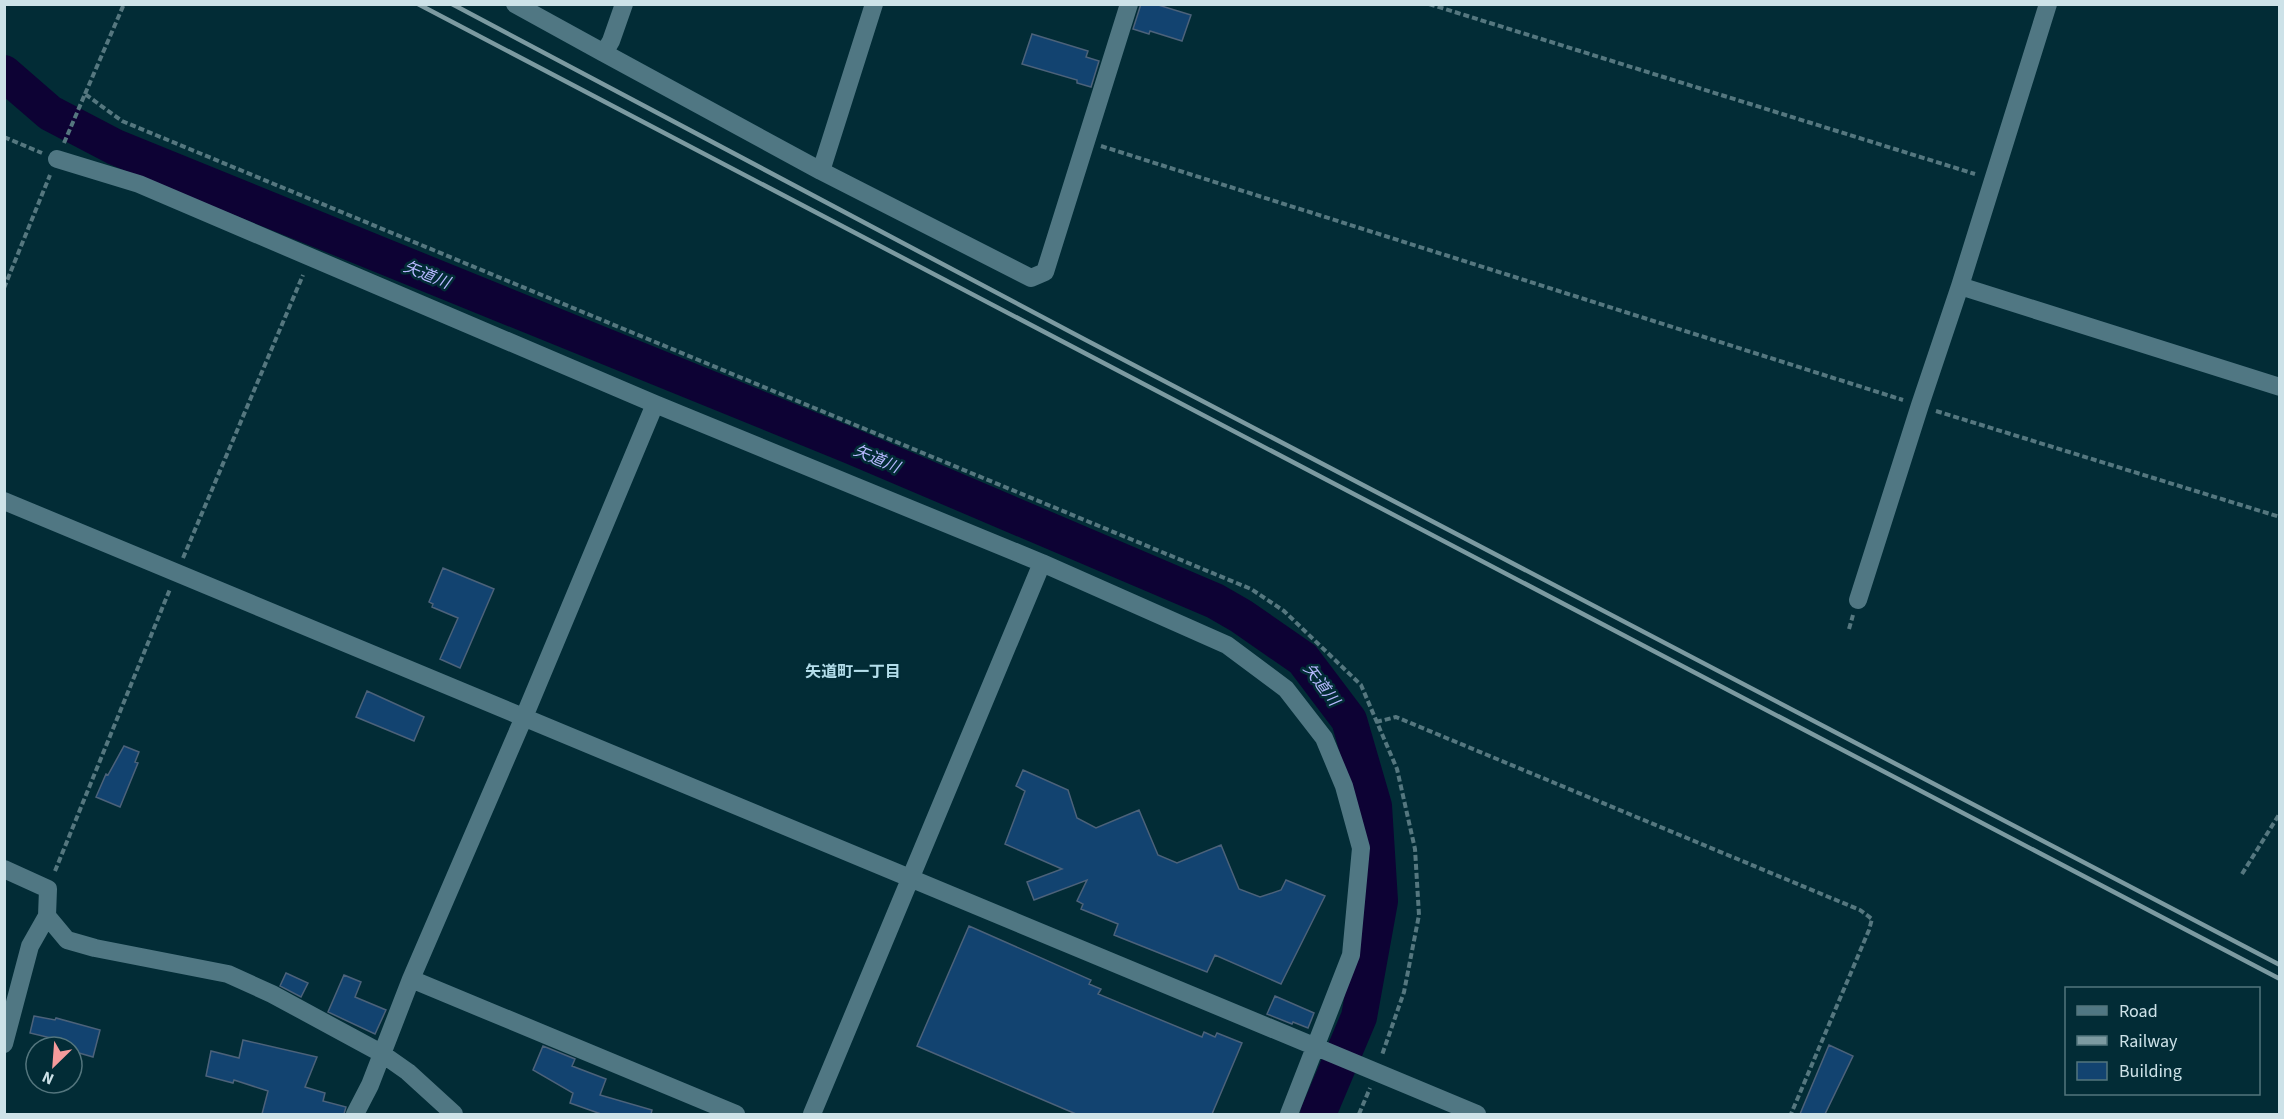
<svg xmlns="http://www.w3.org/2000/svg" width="2284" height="1119" font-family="'Source Sans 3','Noto Sans JP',sans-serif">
  <rect width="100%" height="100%" fill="#022c36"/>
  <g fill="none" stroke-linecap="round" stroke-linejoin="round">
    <!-- river -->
    <path stroke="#0d0234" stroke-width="36" d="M 4,73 L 50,113 L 115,147 L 851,446 L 1215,601 L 1241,616 L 1303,659 L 1349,720 L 1374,806 L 1380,901 L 1359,1017 L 1318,1114"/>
  </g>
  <!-- building -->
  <path fill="#124370" stroke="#4c627a" stroke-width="1.5" d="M 1141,4 L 1155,4 L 1191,15 L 1182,41 L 1150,31 L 1149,34 L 1133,29 Z
    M 1032,34 L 1088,51 L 1086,57 L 1099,61 L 1091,87 L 1077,83 L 1077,80 L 1022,64 Z
    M 443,568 L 494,589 L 460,668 L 440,659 L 458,618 L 432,607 L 433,604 L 429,602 Z
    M 367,691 L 424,717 L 414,741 L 356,717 Z
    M 124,746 L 139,752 L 135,762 L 138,763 L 120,807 L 96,797 L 106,774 L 108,775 Z
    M 1023,770 L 1068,790 L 1077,818 L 1096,828 L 1139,810 L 1158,855 L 1177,863 L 1221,845 L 1239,889 L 1260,897 L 1281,890 L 1286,880 L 1325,896 L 1281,984 L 1215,955 L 1207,972 L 1114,935 L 1118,924 L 1081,909 L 1083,904 L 1077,901 L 1087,880 L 1034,900 L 1027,882 L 1062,869 L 1005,844 L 1025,791 L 1016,786 Z
    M 969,926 L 1091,980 L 1089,984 L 1101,989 L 1098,994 L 1202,1037 L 1204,1032 L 1215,1037 L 1217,1033 L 1242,1043 L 1212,1114 L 1076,1114 L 917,1046 Z
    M 286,973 L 308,983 L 301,997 L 280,986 Z
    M 344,975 L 361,982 L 355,997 L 386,1010 L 375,1034 L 328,1012 Z
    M 1275,996 L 1314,1013 L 1308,1028 L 1293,1022 L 1292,1024 L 1267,1014 Z
    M 34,1016 L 55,1020 L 56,1018 L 100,1030 L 93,1057 L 72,1051 L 72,1047 L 48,1047 L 51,1038 L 30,1033 Z
    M 243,1040 L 317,1057 L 305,1087 L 325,1093 L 323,1101 L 346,1107 L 344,1114 L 262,1114 L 268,1091 L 234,1080 L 233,1083 L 206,1076 L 211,1051 L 239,1058 Z
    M 1829,1045 L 1853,1056 L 1825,1114 L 1800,1114 Z
    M 543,1046 L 575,1059 L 572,1066 L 606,1079 L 600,1095 L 652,1110 L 651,1114 L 601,1114 L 570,1103 L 573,1093 L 533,1070 Z"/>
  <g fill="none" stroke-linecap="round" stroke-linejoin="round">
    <!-- path -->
    <path stroke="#55777f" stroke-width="4" stroke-dasharray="6 3" stroke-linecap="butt" d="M 1429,4 L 1975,174
      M 85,94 L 124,4
      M 4,137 L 42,153
      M 64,143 L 85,94 L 122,121 L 1251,589 L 1284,611 L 1361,685 L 1397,769 L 1415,849 L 1419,915 L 1404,992 L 1382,1055
      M 1101,146 L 1903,400
      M 4,288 L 50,175
      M 1936,411 L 2280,517
      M 183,558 L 303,275
      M 1849,629 L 1853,615
      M 1376,722 L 1396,717 L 1860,910 L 1872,919 L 1869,930 L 1791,1114
      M 55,871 L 170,589
      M 2242,874 L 2280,813
      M 1359,1114 L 1370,1088"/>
    <!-- street -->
    <path stroke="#507783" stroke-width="18" d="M 515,4 L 604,53
      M 624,4 L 611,41 L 604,53 L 821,171
      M 874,4 L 821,171 L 1031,278 L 1045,272 L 1129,4
      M 57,159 L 139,184 L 655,404 L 1042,563 L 1227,645 L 1286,689 L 1324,738 L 1344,786 L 1361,848 L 1351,955 L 1289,1114
      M 1960,286 L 2280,387
      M 655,404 L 524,717 L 411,979 L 736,1114
      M 4,501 L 1477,1114
      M 1858,600 L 1920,405 L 1960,286 L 2048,4
      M 4,869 L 48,889 L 47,916 L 30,946 L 4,1044
      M 47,916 L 67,940 L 95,948 L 228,974 L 272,994 L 381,1053 L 408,1072 L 454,1114
      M 355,1114 L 370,1085 L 411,979
      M 812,1114 L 1042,563"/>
    <!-- rail -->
    <path stroke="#7c9aa1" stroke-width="4.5" d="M 418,4 L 2280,979
      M 452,4 L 1082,338 L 2280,965"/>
  </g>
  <g text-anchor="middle" stroke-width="5" stroke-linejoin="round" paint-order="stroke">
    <!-- water labels -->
    <g font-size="16" font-style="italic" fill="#b7b9ff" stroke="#022c36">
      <text transform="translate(427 274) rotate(22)" y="6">矢道川</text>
      <text transform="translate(877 458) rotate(23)" y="6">矢道川</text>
      <text transform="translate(1322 684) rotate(53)" y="6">矢道川</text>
    </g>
    <!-- neighbourhood labels -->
    <g font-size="16" font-weight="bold" fill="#b4deeb" stroke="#022c36">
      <text x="853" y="677">矢道町一丁目</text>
    </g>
  </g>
  <!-- border -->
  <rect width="2284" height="1119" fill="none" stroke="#cde2e8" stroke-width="12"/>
  <!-- legend -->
  <rect x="2065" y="987" width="195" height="108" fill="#022c36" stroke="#53757d" stroke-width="1.5"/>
  <rect x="2077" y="1006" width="30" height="9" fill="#507783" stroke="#53757d" stroke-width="1.5"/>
  <text x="2119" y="1017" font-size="18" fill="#cde2e8">Road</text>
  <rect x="2077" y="1036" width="30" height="9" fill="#7c9aa1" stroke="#53757d" stroke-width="1.5"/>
  <text x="2119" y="1047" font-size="18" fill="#cde2e8">Railway</text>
  <rect x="2077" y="1062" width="30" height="18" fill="#124370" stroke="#53757d" stroke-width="1.5"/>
  <text x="2119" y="1077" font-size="18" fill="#cde2e8">Building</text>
  <!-- north arrow -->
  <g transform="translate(54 1065) rotate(205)"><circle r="28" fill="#022c36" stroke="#53757d" stroke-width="1.5"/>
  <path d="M0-4.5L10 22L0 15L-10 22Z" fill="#f59b9c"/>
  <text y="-9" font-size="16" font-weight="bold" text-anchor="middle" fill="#cde2e8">N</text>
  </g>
</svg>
